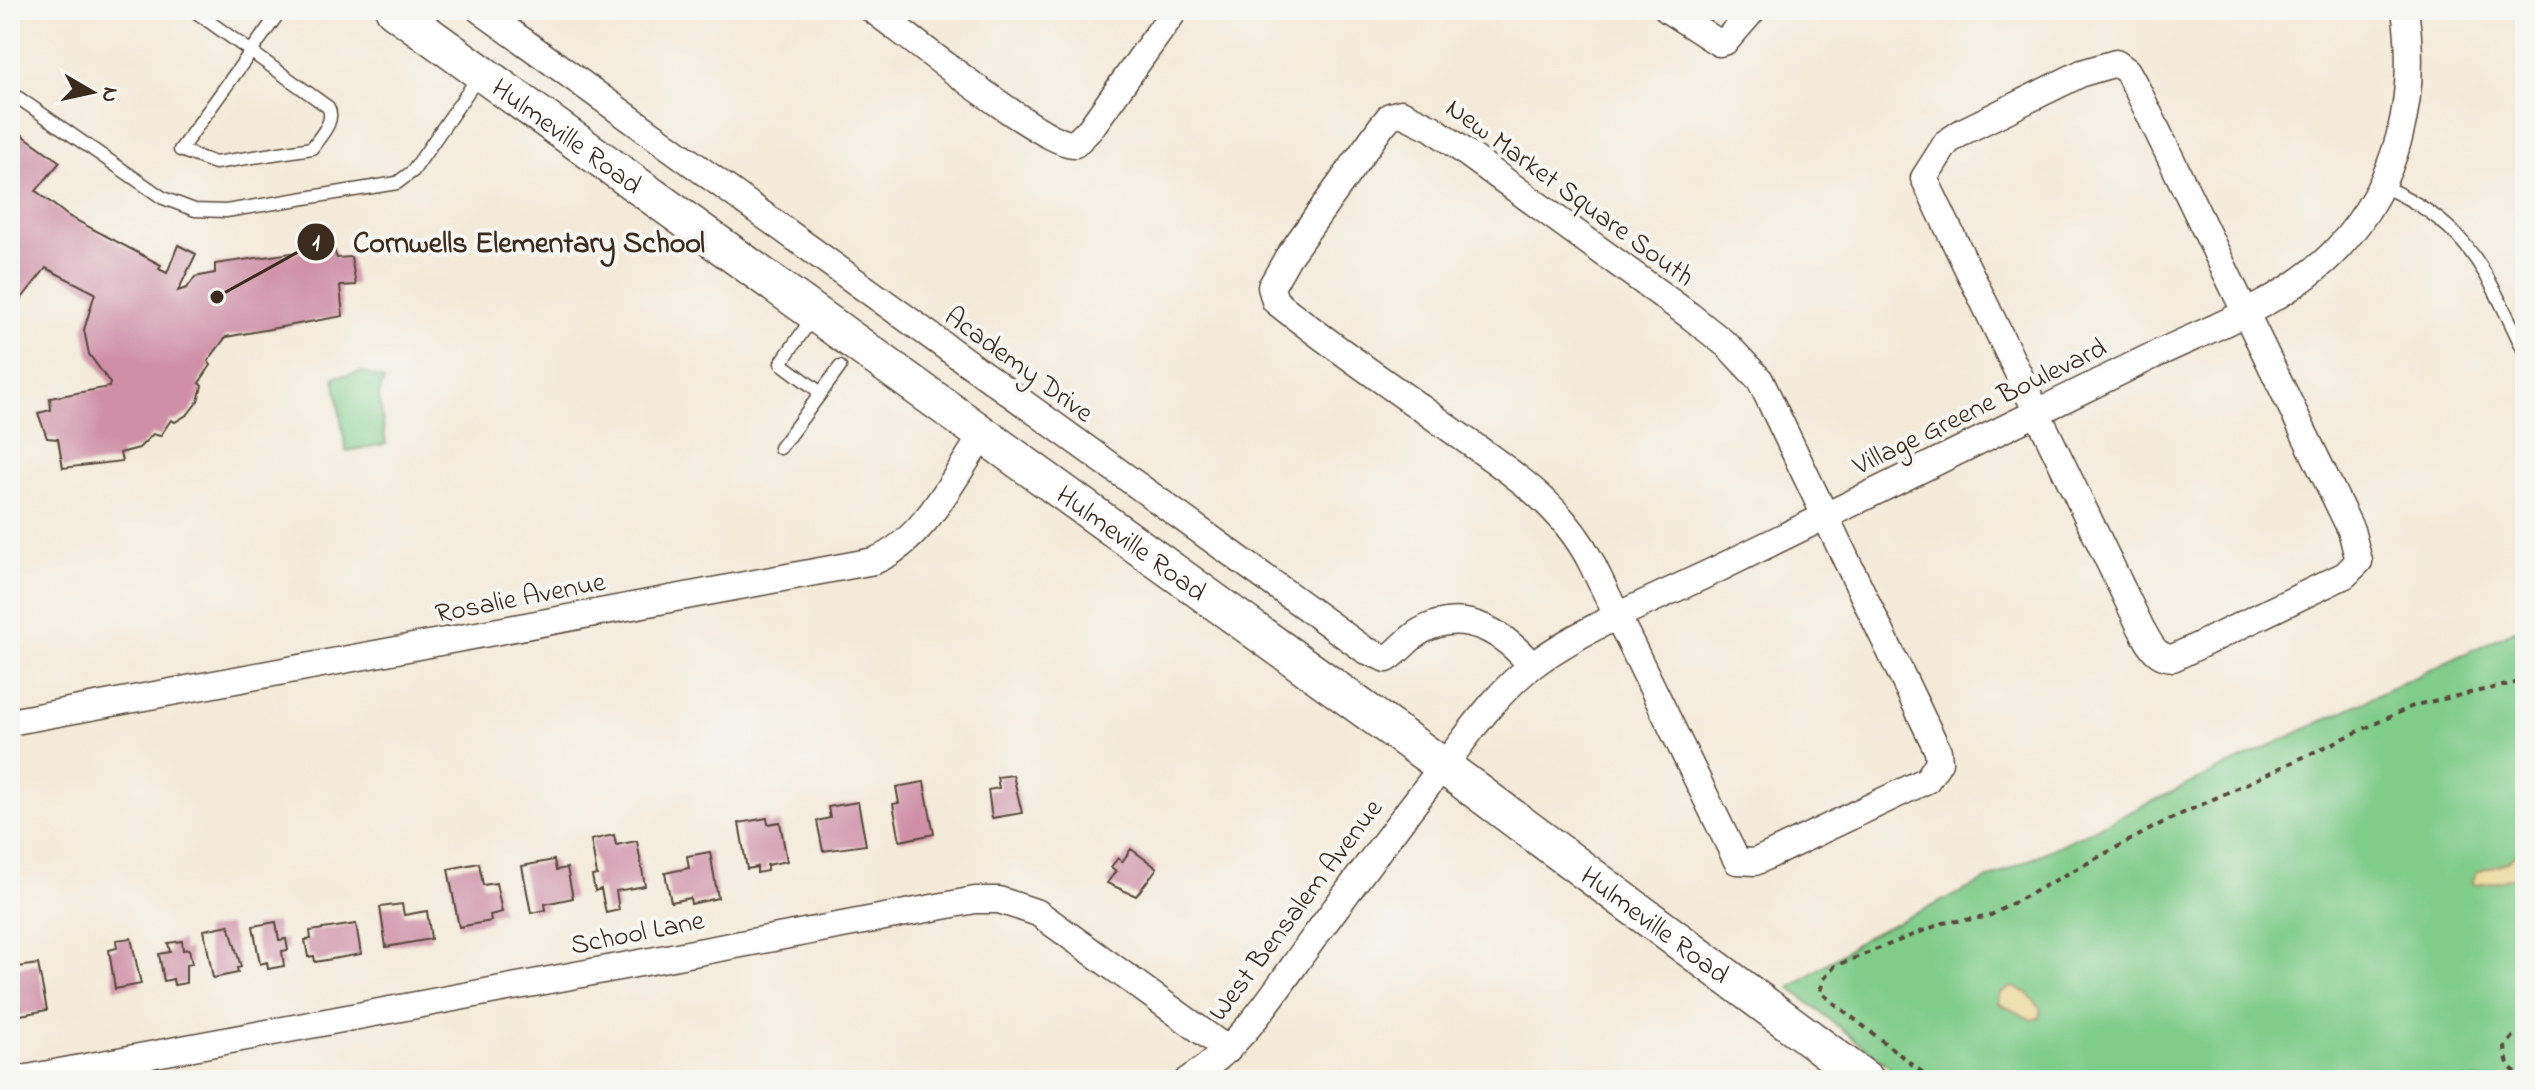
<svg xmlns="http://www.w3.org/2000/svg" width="2535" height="1090" font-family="'Indie Flower',sans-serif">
  <rect width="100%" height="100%" fill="#f6f6f2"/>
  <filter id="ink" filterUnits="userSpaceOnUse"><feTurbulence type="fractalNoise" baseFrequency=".0125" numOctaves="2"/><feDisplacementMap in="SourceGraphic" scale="16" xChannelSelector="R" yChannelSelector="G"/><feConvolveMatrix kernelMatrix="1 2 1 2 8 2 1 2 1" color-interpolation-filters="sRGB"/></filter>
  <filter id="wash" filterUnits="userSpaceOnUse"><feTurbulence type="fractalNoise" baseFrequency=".006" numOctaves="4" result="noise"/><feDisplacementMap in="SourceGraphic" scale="32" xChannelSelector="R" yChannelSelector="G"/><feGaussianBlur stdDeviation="1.8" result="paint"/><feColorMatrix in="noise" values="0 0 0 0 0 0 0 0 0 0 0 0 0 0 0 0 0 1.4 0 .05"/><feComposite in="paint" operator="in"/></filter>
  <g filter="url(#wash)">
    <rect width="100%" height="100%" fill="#f4ead9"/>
    <!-- green -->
    <path fill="#80cc89" stroke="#5e7b54" stroke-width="2" d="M 362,372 L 384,380 L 379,396 L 386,444 L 346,451 L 334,377 Z
      M 2525,625 L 2525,1080 L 1906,1080 L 1790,988 L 1868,936 Z"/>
    <!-- sand -->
    <path fill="#eeda9e" stroke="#94825e" stroke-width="2" d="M 2525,845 L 2525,875 L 2477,885 L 2472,883 L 2477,872 L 2507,862 Z
      M 2012,987 L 2028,993 L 2041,1009 L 2040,1017 L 2032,1020 L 1998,1003 L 2000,993 Z"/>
    <g id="blocks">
      <!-- building -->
      <path fill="#cf90a7" d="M 10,126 L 60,162 L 36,191 L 68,216 L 161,265 L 159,269 L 167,273 L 178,245 L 196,254 L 178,291 L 187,288 L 195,277 L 215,273 L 215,264 L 333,247 L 337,258 L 351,257 L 356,285 L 340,286 L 343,316 L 226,337 L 208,361 L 211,365 L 199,383 L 202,386 L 198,401 L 188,414 L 175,422 L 171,420 L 160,436 L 153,434 L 139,448 L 120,453 L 122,461 L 63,468 L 58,439 L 47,438 L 38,413 L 51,410 L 50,398 L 109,387 L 110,383 L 89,354 L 84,330 L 95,293 L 46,268 L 10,313 Z
        M 1013,775 L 1022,813 L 992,818 L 988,790 L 999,788 L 997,777 Z
        M 924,782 L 934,834 L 900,841 L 893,804 L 899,803 L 896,787 Z
        M 858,802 L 866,845 L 823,851 L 817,821 L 830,818 L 828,807 Z
        M 767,818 L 768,824 L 780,822 L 787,861 L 767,865 L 767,871 L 757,873 L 757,867 L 747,869 L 739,823 Z
        M 614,835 L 616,845 L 637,841 L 645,886 L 616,891 L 619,910 L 606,913 L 601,889 L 595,891 L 592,876 L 597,875 L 591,840 Z
        M 1131,849 L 1157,868 L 1136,896 L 1107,883 L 1116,871 L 1111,867 L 1118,858 L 1122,862 Z
        M 710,852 L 718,898 L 691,904 L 690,898 L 671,902 L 665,873 L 689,868 L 687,856 Z
        M 554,860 L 556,870 L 567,868 L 573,898 L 545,904 L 546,910 L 531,913 L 522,866 Z
        M 479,863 L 483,885 L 496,883 L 502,912 L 490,915 L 491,921 L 459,927 L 448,869 Z
        M 402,904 L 404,915 L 427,911 L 431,939 L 386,947 L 380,907 Z
        M 276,922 L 279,940 L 286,939 L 288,950 L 282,951 L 284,966 L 268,969 L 267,962 L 260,964 L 253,926 Z
        M 356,924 L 361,954 L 315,962 L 314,956 L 308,957 L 305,940 L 311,939 L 310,931 Z
        M 229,925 L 241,967 L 237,968 L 238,973 L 213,978 L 204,930 Z
        M 131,938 L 141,984 L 115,989 L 109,950 L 117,948 L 116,940 Z
        M 182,941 L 183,950 L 189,949 L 192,964 L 186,965 L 186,983 L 174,985 L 173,979 L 164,981 L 159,954 L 170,952 L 168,943 Z
        M 38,964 L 47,1010 L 10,1017 L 10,975 L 19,973 L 18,967 Z"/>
    </g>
  </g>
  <g filter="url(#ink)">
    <use href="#blocks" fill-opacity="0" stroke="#57473a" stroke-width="2"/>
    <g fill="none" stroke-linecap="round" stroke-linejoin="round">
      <defs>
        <path id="service" d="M 193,10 L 328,107 C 336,121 320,136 312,148 L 215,163 L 180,150 L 281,10
          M 10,92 L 163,198 L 195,210 L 226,211 L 397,183 L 413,171 L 479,76
          M 2382,186 C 2470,224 2485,271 2525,353
          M 813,317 L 781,363 L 821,393 L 840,367
          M 780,448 L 821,393"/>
        <path id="minor" d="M 480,10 L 1365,650 L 1387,659 C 1400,651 1408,638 1421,631 C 1465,606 1505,634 1532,666
          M 873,10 C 906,34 1046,147 1075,144 L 1090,129 L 1175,10
          M 1668,10 L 1719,43 L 1726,41 L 1753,10
          M 2116,63 L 2127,71 L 2138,91 L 2351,530 L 2359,561 L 2345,575 L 2173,658 C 2154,657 2150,643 2141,628 L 1924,178 L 1947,142 L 1964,131 L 2082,73 Z
          M 1401,113 L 1432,128 L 1689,315 L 1728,346 L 1760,380 L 1938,751 L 1939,762 L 1927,780 L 1755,862 L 1737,861 L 1590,560 C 1559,501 1506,469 1453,431 C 1394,388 1332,347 1275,301 L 1271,287 L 1288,257 L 1381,127 L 1390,116 Z
          M 10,722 L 874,561 C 924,541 953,478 983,435
          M 17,1080 L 975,900 L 999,900 L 1038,913 L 1228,1050
          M 1188,1080 C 1238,1049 1269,1001 1302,954 C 1351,887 1400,820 1452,755 C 1476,724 1500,690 1532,666 C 1586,625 1668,594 1730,563 C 1868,495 2007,428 2146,359 C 2210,328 2288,302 2338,248 C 2399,182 2418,97 2405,10"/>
        <g id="secondary">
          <path id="s1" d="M 394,10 L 1443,766 L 1866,1080"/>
        </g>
      </defs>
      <!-- service casing -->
      <use href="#service" stroke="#57473a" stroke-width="15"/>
      <!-- minor casing -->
      <use href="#minor" stroke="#57473a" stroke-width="29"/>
      <!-- secondary casing -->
      <use href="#secondary" stroke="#57473a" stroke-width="39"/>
      <!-- path -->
      <path stroke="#57473a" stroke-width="4" stroke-dasharray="6 6" stroke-linecap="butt" d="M 2525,1034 L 2513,1037 L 2505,1046 C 2506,1061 2508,1072 2525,1075
        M 1932,1080 L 1820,992 L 1823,980 L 1835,966 L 1943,923 L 1987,917 L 2162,823 L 2415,705 L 2525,681"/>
      <!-- service -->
      <use href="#service" stroke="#fff" stroke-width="12"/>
      <!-- minor -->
      <use href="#minor" stroke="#fff" stroke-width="26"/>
      <!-- secondary -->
      <use href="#secondary" stroke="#fff" stroke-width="36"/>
    </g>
  </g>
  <g text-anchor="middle" stroke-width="8" stroke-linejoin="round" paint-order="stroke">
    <!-- street labels -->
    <g font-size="28" fill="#3b2a1e" stroke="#f6f6f2">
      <text dy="10" stroke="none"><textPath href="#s1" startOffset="214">Hulmeville Road</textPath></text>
      <text transform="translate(1571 191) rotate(36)" y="10">New Market Square South</text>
      <text transform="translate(1020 363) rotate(36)" y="10">Academy Drive</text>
      <text transform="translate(1979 405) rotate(-26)" y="10">Village Greene Boulevard</text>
      <text dy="10" stroke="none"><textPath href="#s1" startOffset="910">Hulmeville Road</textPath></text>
      <text transform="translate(520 596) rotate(-11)" y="10">Rosalie Avenue</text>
      <text transform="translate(1294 909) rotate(-53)" y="10">West Bensalem Avenue</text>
      <text dy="10" stroke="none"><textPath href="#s1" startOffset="1558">Hulmeville Road</textPath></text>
      <text transform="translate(637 931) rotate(-11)" y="10">School Lane</text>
    </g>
  </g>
  <!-- callouts -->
  <path fill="none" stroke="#3b2a1e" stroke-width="3" d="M217 297L316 242"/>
  <g fill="#3b2a1e" stroke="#f6f6f2" stroke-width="3">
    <circle cx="217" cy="297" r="8"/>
    <circle cx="316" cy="242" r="20"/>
  </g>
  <g font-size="24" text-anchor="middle" font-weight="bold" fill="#fff">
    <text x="316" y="250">1</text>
  </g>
  <g font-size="30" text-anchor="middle" font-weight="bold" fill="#3b2a1e" stroke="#f6f6f2" stroke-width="8" stroke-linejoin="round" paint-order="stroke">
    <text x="529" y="252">Cornwells Elementary School</text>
  </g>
  <!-- margin -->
  <rect width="2535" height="1090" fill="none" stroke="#f6f6f2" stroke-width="40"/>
  <!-- north arrow -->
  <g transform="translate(92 92) rotate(99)" stroke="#f6f6f2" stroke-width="6" paint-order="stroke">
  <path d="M0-6L14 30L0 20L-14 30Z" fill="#3b2a1e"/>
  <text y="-12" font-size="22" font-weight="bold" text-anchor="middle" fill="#3b2a1e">N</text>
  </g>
</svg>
